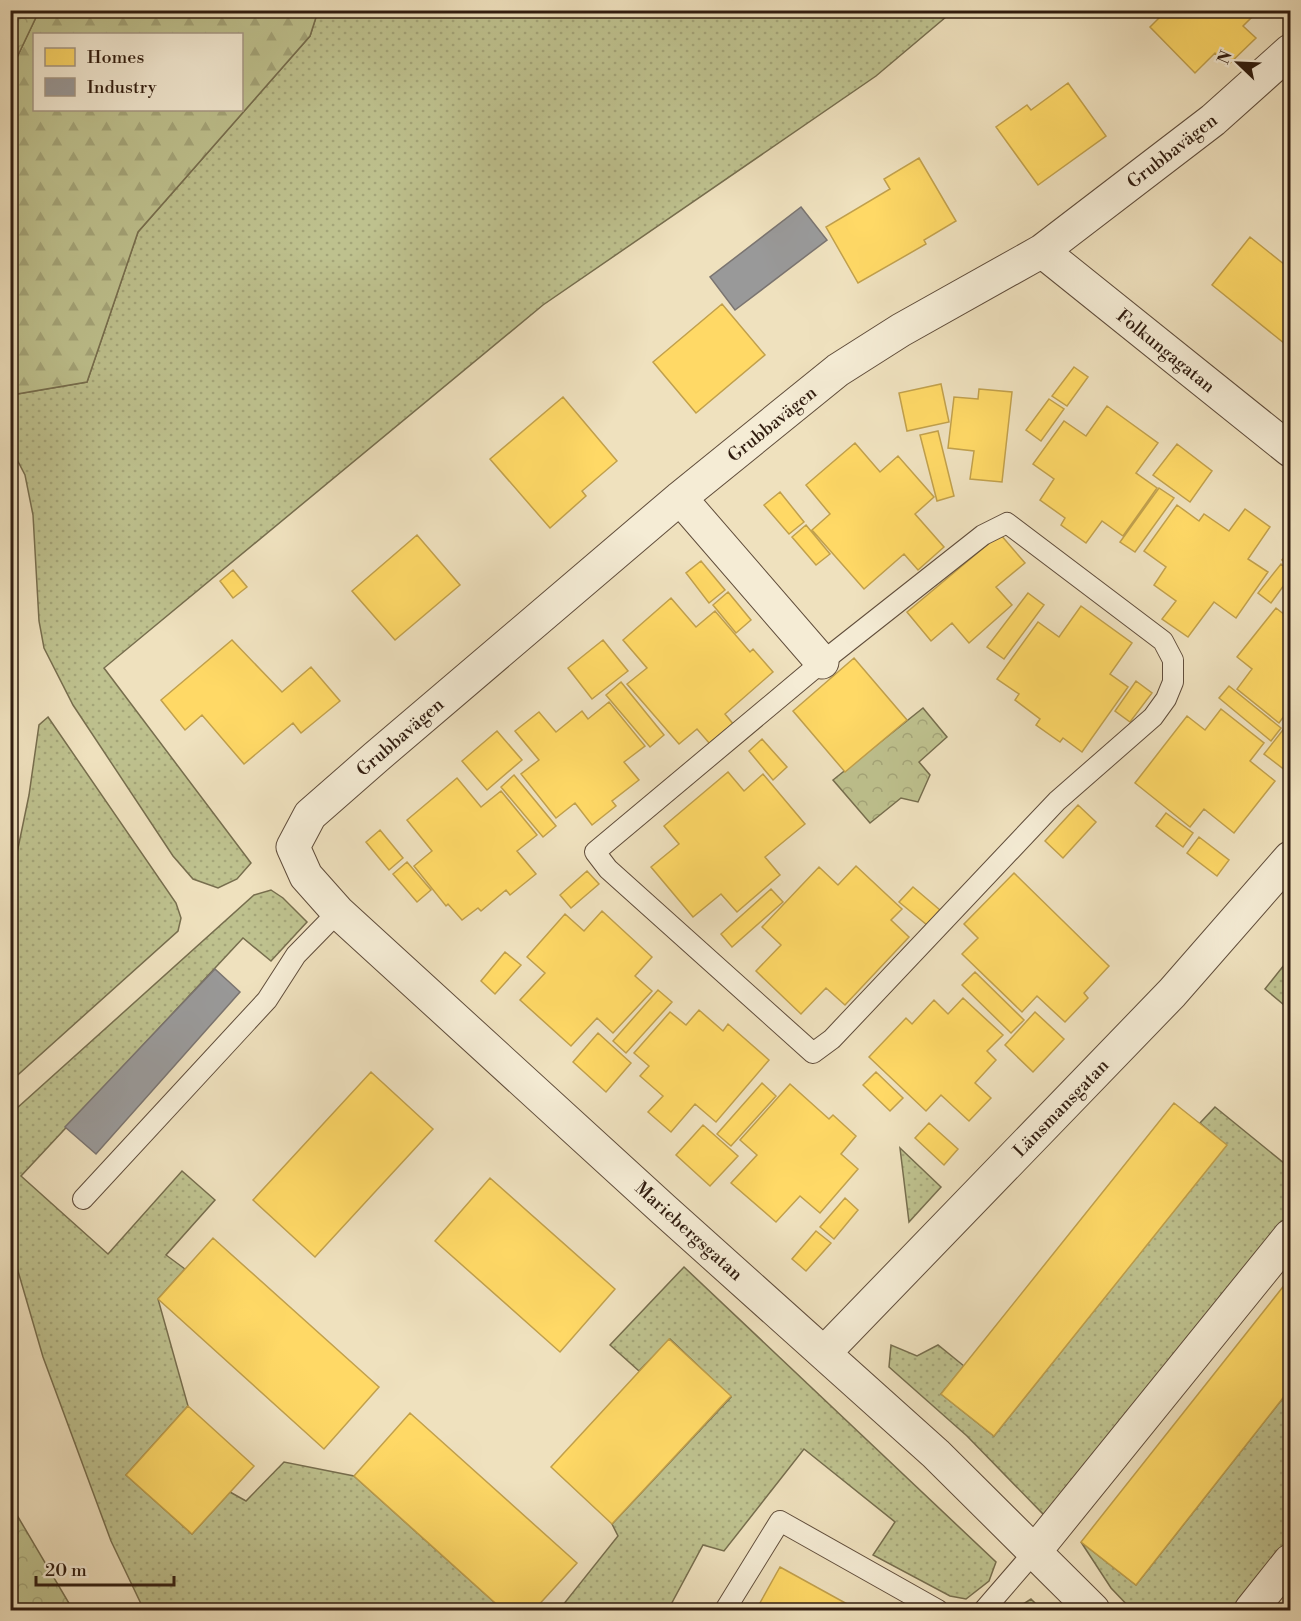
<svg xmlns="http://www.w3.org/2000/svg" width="1301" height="1621" font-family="'Libre Bodoni',serif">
  <defs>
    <pattern id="grass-dots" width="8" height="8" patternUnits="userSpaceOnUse" patternTransform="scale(1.5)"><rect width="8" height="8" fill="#bec18e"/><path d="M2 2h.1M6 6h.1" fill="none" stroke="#a4a579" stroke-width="1.8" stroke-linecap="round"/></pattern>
    <pattern id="forest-firs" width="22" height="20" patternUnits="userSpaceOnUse" patternTransform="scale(1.5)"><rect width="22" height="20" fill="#bec18e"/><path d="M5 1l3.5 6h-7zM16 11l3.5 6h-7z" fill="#a4a579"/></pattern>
    <pattern id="park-crowns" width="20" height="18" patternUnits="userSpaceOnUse" patternTransform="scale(1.5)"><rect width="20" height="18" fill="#bec18e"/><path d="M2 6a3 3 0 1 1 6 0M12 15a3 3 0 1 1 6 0" fill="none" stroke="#a4a579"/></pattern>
  </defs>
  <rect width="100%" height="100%" fill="#efe1be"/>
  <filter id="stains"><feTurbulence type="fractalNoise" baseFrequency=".00333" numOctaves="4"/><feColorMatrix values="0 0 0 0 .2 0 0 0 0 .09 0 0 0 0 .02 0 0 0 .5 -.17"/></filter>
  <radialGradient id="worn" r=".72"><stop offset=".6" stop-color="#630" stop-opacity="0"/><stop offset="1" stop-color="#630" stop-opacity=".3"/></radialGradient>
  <!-- grass -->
  <path fill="url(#grass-dots)" stroke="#776e4e" stroke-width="1.5" d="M 318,11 L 953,11 L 876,76 L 543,305 L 104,668 L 251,863 L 237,879 L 218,888 L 193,879 L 173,856 L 73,705 L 44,648 L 39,621 L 33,515 L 25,475 L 11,448 L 11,395 L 87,382 L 138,232 L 310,36 Z
    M 48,717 L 176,903 L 181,918 L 178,931 L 11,1081 L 11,882 L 29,795 L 39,725 Z
    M 271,890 L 283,898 L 307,922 L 271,961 L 243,938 L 21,1176 L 108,1254 L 182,1171 L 215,1200 L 166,1255 L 185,1269 L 158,1299 L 188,1406 L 126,1475 L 192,1534 L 230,1492 L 246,1501 L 284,1462 L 354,1476 L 503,1610 L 144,1610 L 111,1541 L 43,1357 L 11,1247 L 10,1119 L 16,1109 L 254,895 Z
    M 1284,965 L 1290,970 L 1290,1010 L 1265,989 Z
    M 1215,1107 L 1290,1168 L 1290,1214 L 1045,1516 L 967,1436 L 889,1367 L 891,1345 L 917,1356 L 938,1345 L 964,1366 L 941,1394 L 994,1436 L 1226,1145 L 1200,1123 Z
    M 900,1148 L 941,1187 L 909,1222 Z
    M 684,1267 L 996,1562 L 989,1581 L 966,1599 L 950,1596 L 873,1555 L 895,1522 L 804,1449 L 724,1551 L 703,1545 L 668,1610 L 551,1610 L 563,1605 L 618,1536 L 612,1524 L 731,1397 L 670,1339 L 639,1371 L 610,1345 Z
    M 1290,1389 L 1290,1539 L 1233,1610 L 1132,1610 L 1111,1588 L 1081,1542 L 1136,1585 Z
    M 1031,1599 L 1042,1610 L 1014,1610 Z"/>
  <!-- forest -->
  <path fill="url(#forest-firs)" stroke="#776e4e" stroke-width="1.5" fill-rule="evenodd" d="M 39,11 L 318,11 L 310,36 L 138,232 L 87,382 L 11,395 L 11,70 ZM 34,34 L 242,34 L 242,110 L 34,110 Z"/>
  <!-- park -->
  <path fill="url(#park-crowns)" stroke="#776e4e" stroke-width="1.5" d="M 11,10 L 39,11 L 11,70 L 10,11 Z
    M 923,708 L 947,737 L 919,762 L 930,775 L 918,802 L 901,798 L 870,823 L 833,780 Z
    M 11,1505 L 73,1610 L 11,1610 Z"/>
  <!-- homes -->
  <path fill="#ffd966" stroke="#c1a04c" stroke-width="1.5" d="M 1167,10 L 1256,10 L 1257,12 L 1243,26 L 1256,38 L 1227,66 L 1215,53 L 1195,73 L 1150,27 Z
    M 1068,83 L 1106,136 L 1038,185 L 996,127 L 1027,105 L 1031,110 Z
    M 919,158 L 956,221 L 924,240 L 926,244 L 858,283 L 826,227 L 890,189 L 884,179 Z
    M 1250,237 L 1290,269 L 1290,348 L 1212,285 Z
    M 722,304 L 765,355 L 696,413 L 653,362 Z
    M 1074,367 L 1088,377 L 1067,406 L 1052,396 Z
    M 941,384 L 949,422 L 907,431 L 899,393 Z
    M 979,389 L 1012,392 L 1002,482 L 970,479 L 974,451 L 948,448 L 954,397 L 978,399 Z
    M 563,397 L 617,461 L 582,491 L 586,496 L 550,528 L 490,459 Z
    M 1049,399 L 1064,409 L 1041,441 L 1026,430 Z
    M 1107,406 L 1158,443 L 1136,473 L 1157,488 L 1123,536 L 1102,521 L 1086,543 L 1061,525 L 1065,518 L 1040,500 L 1054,479 L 1033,464 L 1064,421 L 1086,436 Z
    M 938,431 L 954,496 L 937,501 L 920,435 Z
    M 855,443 L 880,472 L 898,456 L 934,497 L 915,514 L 944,547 L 918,570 L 904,554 L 864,589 L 812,530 L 830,514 L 806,485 Z
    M 1177,444 L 1212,471 L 1190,502 L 1153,475 Z
    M 1159,488 L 1174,498 L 1135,552 L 1120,542 Z
    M 780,492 L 804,522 L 789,534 L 764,505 Z
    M 1177,505 L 1199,521 L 1204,514 L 1229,531 L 1245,509 L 1270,527 L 1248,559 L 1268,572 L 1236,618 L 1214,602 L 1188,637 L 1162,619 L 1176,601 L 1154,585 L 1166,567 L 1144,551 Z
    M 806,525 L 830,554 L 816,565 L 792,537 Z
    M 1000,534 L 1025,563 L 996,587 L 1012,605 L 969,643 L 952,623 L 931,641 L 907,612 Z
    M 417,535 L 460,585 L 395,640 L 352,591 Z
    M 1290,550 L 1290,567 L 1282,560 Z
    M 701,561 L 725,590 L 709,603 L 686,573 Z
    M 1281,564 L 1290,572 L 1290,577 L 1271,603 L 1258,593 Z
    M 233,570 L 247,587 L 233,598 L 220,581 Z
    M 728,592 L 751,620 L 736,633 L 713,605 Z
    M 1028,593 L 1044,605 L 1004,659 L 987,647 Z
    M 671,598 L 696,627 L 715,611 L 750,652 L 753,649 L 773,672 L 725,714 L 734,725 L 710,744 L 697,729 L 679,744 L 627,684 L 647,668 L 623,640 Z
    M 1081,606 L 1132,643 L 1110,674 L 1128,687 L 1082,752 L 1063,738 L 1060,742 L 1036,725 L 1040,719 L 1015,700 L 1019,694 L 997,679 L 1038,622 L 1059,637 Z
    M 1276,608 L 1290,619 L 1290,708 L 1279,723 L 1237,689 L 1252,669 L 1237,657 Z
    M 232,640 L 282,692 L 311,667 L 340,701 L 301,733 L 293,723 L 244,764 L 202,715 L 185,730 L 161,700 Z
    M 603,640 L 628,671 L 592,699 L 568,668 Z
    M 854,658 L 907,720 L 845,772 L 793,711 Z
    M 1136,681 L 1152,693 L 1130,722 L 1115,711 Z
    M 621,682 L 664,735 L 650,747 L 606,695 Z
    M 1229,686 L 1281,728 L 1271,741 L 1219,698 Z
    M 609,702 L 645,746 L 624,762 L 639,780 L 612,801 L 616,806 L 592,825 L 575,803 L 556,818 L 521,774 L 539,760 L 515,731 L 539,712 L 556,732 L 582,711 L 588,719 Z
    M 1221,709 L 1264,743 L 1250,761 L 1275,781 L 1234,833 L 1204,809 L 1190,827 L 1135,783 L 1187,716 L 1205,730 Z
    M 1290,721 L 1290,774 L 1264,754 Z
    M 497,731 L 522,760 L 487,790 L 462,761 Z
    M 762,739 L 787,767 L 773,780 L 749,751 Z
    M 728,772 L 744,791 L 763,774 L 805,824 L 765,857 L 780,875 L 737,912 L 721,894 L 693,917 L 651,867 L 679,844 L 664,826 Z
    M 514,775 L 556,826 L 543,837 L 501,787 Z
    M 457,778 L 481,807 L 501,791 L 537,835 L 517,851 L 536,874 L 510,895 L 506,890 L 481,911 L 478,908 L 462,920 L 448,904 L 446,906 L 414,866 L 432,851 L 407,820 Z
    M 1078,805 L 1096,822 L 1063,858 L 1045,841 Z
    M 1166,813 L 1193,833 L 1183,847 L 1156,826 Z
    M 380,830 L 403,858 L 389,870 L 366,842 Z
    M 1199,837 L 1229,860 L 1217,876 L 1187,853 Z
    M 407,862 L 431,890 L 417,902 L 393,874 Z
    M 856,866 L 902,909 L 891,920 L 909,937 L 845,1005 L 826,988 L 801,1014 L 756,971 L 781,945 L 762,927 L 819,867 L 838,885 Z
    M 587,871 L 599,884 L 571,908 L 560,895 Z
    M 1014,873 L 1109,966 L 1084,993 L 1088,998 L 1065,1022 L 1037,996 L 1022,1012 L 962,954 L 978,938 L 964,924 Z
    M 913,887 L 940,910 L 927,925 L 899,902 Z
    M 771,889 L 783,902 L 732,947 L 721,934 Z
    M 602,911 L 652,957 L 635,976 L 652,991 L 613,1033 L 597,1018 L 571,1046 L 520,1000 L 545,973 L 527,957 L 565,914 L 584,931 Z
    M 505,952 L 521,965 L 495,994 L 481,981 Z
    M 1290,957 L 1290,970 L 1284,965 Z
    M 975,972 L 1024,1020 L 1011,1033 L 962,985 Z
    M 658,990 L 672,1002 L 626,1053 L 613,1041 Z
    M 963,998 L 1003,1035 L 987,1051 L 996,1060 L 975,1083 L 991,1098 L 969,1121 L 941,1095 L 926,1111 L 869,1057 L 906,1018 L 912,1024 L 934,1000 L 948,1014 Z
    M 699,1010 L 723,1031 L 728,1024 L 769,1060 L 716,1122 L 695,1104 L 671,1132 L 648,1112 L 663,1096 L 640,1076 L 649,1066 L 634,1053 L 670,1012 L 686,1025 Z
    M 1035,1012 L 1064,1039 L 1033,1072 L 1005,1045 Z
    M 598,1033 L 631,1063 L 606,1092 L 573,1062 Z
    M 371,1072 L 433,1129 L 315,1257 L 253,1200 Z
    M 876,1072 L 903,1098 L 890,1111 L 863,1085 Z
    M 762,1083 L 776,1096 L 731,1146 L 717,1134 Z
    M 790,1084 L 829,1119 L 833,1115 L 856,1136 L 841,1154 L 858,1169 L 820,1213 L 800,1196 L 776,1222 L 731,1183 L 757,1155 L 740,1140 Z
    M 1174,1103 L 1227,1145 L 994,1436 L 941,1394 Z
    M 929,1123 L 958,1149 L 944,1165 L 915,1138 Z
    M 703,1125 L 738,1156 L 710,1186 L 676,1155 Z
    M 490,1178 L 615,1289 L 560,1352 L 435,1241 Z
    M 845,1198 L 858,1210 L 834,1239 L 820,1227 Z
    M 816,1231 L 831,1243 L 806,1271 L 792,1259 Z
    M 213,1238 L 379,1387 L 324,1449 L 158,1299 Z
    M 1290,1278 L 1290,1389 L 1136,1585 L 1081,1542 Z
    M 669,1339 L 731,1396 L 612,1524 L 551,1467 Z
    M 188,1406 L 254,1466 L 192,1534 L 126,1475 Z
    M 410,1413 L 577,1563 L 534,1610 L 503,1610 L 354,1476 Z
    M 780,1567 L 858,1610 L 756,1610 Z"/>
  <!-- industry -->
  <path fill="#999" stroke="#7a7470" stroke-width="1.5" d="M 801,207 L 827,240 L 735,310 L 710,277 Z
    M 215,969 L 240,992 L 96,1154 L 65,1127 Z"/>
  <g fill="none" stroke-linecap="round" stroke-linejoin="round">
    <defs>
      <path id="service" d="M 1007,523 L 1163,641 L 1173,660 L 1173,682 L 1166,699 L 1153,717 L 1057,801 L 832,1039 L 813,1053 L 608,869 L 595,852 L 822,662 L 983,535 Z
        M 83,1199 L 267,1000 L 296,955 L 338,912
        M 725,1610 L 780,1521 L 938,1610
        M 984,1610 L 1035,1551"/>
      <path id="minor" d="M 1042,251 L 1290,450
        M 680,498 L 822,662
        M 825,1352 L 1172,993 L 1290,858
        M 1035,1551 L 1290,1236
        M 1093,1610 L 936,1454 L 663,1209 L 338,912 L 306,876 L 293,847 L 310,815 L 375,758 L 680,498 L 838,370 L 901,330 L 1042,251 L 1213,120 L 1290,51
        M 1251,1610 L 1290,1561"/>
    </defs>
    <!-- service casing -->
    <use href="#service" stroke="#604d3b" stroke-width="22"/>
    <!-- minor casing -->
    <use href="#minor" stroke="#604d3b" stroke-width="35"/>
    <!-- service -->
    <use href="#service" stroke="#f5ecd5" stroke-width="20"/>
    <!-- minor -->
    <use href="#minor" stroke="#f5ecd5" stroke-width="33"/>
  </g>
  <g text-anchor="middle" stroke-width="6" stroke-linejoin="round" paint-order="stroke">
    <!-- street labels -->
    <g font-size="18" fill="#301c0f" stroke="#f5ecd5">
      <text transform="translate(1172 151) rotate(-38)" y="6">Grubbavägen</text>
      <text transform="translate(1166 351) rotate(39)" y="6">Folkungagatan</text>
      <text transform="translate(772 424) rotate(-39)" y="6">Grubbavägen</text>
      <text transform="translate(400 737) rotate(-41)" y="6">Grubbavägen</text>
      <text transform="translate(1061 1108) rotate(-46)" y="6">Länsmansgatan</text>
      <text transform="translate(689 1231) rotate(42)" y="6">Mariebergsgatan</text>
    </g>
  </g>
  <!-- margin -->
  <rect width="1301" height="1621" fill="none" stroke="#efe1be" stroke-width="36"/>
  <rect x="12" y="12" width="1277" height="1597" fill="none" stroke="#301c0f" stroke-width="3"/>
  <rect x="18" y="18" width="1265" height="1585" fill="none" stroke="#301c0f" stroke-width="1.5"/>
  <!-- legend -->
  <rect x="33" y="33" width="210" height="78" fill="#f5ecd5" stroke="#a69986" stroke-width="1.5"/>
  <rect x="45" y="48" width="30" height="18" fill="#ffd966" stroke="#a69986" stroke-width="1.5"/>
  <text x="87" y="63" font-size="18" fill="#301c0f">Homes</text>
  <rect x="45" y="78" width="30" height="18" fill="#999999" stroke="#a69986" stroke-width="1.5"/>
  <text x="87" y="93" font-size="18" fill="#301c0f">Industry</text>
  <!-- north arrow -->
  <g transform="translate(1238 63) rotate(293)" stroke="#f5ecd5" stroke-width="4.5" paint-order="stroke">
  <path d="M0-4.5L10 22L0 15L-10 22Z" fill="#301c0f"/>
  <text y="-9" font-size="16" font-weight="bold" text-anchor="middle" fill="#301c0f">N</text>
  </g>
  <!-- scale -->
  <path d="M36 1576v9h138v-9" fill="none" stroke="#301c0f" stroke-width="3"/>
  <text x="45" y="1576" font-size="18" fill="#301c0f" stroke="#f5ecd5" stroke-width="4.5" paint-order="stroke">20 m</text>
  <rect width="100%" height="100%" filter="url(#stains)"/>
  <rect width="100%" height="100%" fill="url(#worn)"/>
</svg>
